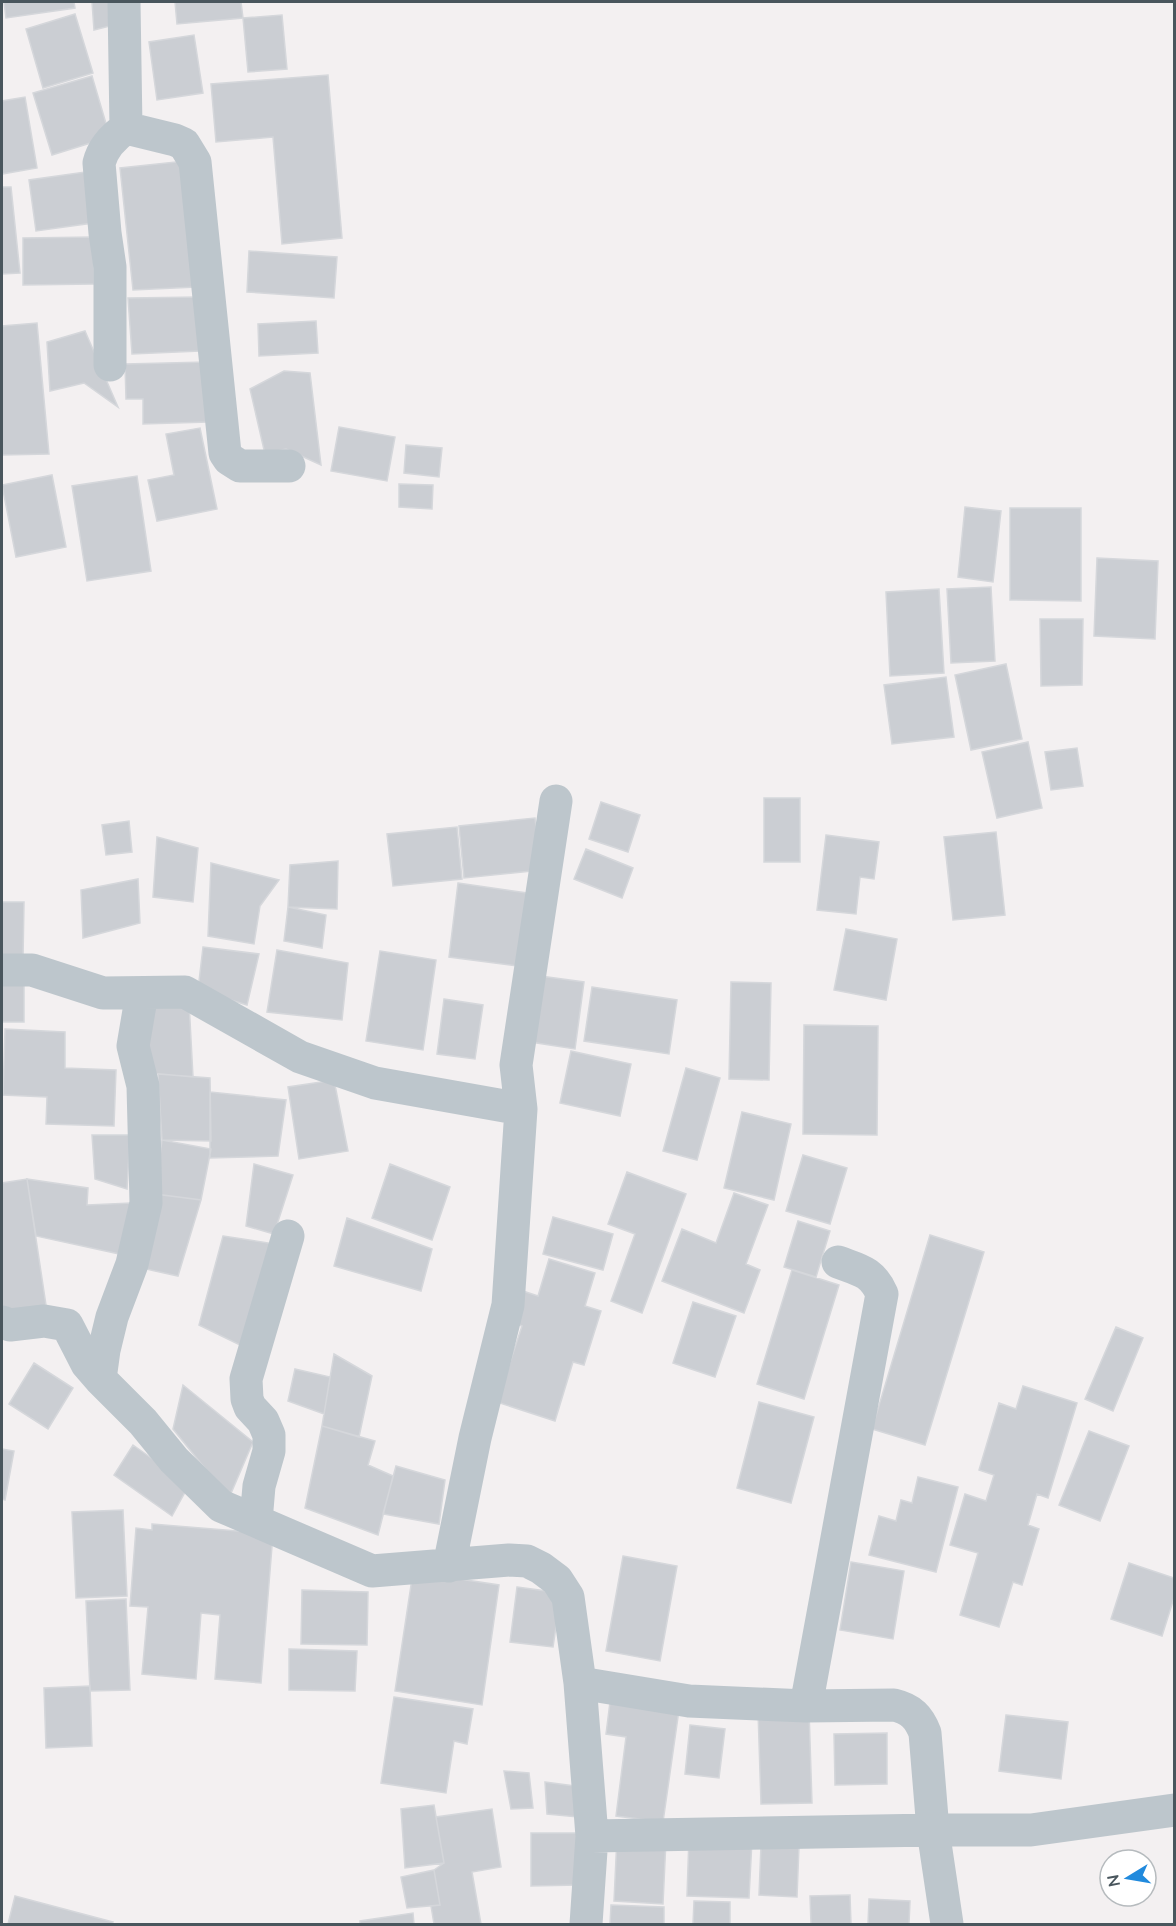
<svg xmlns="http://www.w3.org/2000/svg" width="1176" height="1926" font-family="'Nunito Sans',sans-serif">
  <rect width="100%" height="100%" fill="#f3f0f1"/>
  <!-- building -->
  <path fill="#cbced3" stroke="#d5d7db" stroke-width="1.5" d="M 4,2 L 74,2 L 75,8 L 6,18 Z
    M 92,2 L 110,2 L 110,26 L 94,30 Z
    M 175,2 L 241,2 L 243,18 L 177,24 Z
    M 75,14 L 93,73 L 43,88 L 26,29 Z
    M 282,15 L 287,69 L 248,72 L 243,18 Z
    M 194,35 L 203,93 L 157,100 L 149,42 Z
    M 328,75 L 342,238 L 282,244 L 273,137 L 216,142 L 211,84 Z
    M 92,76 L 110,137 L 52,155 L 33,93 Z
    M 25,97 L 37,168 L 2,174 L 2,101 Z
    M 185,161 L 196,287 L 133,290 L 120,168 Z
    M 85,172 L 93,223 L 36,231 L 29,180 Z
    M 2,187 L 11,187 L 20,273 L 2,274 Z
    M 94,237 L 94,284 L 23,285 L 23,238 Z
    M 249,251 L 337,257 L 334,298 L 247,292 Z
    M 200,297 L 200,351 L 132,354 L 128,298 Z
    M 316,321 L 318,353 L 259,356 L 258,324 Z
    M 37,323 L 49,454 L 2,455 L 2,326 Z
    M 85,331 L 118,407 L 84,383 L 50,391 L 47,342 Z
    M 207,362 L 208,422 L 143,424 L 143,399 L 126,399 L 125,364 Z
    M 284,371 L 310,373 L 321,465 L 286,449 L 265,454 L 250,389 Z
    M 339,427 L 395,437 L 387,481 L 331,471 Z
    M 200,428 L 217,509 L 157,521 L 148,480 L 174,475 L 166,434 Z
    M 406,445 L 442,448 L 439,477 L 404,473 Z
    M 52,475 L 66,547 L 16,557 L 2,485 Z
    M 137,476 L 151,571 L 87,581 L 72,486 Z
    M 399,484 L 433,485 L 432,509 L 399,507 Z
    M 965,507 L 1001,511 L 993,582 L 958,577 Z
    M 1010,508 L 1081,508 L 1081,601 L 1010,600 Z
    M 1097,558 L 1158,561 L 1155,639 L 1094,636 Z
    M 991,587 L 995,661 L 951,663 L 947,589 Z
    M 939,589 L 944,673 L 890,676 L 886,592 Z
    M 1040,619 L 1083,619 L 1082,685 L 1041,686 Z
    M 1006,664 L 1022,739 L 971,750 L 955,675 Z
    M 946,677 L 954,737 L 892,744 L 884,685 Z
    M 1028,742 L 1042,808 L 997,818 L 982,752 Z
    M 1077,748 L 1083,786 L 1051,790 L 1045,752 Z
    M 764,798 L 800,798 L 800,862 L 764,862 Z
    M 601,802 L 640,815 L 628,852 L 589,839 Z
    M 535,818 L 541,870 L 464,878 L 459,826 Z
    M 129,821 L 132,852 L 106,855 L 102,825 Z
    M 457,827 L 462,879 L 393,886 L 387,834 Z
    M 996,832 L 1005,915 L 953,920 L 944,837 Z
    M 826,835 L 879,842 L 874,879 L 860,877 L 856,914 L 817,910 Z
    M 157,837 L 198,848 L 193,902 L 153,897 Z
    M 586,849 L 633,868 L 622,898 L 574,879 Z
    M 338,861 L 337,909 L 288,907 L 290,865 Z
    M 211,863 L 279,880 L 260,906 L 254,944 L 208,936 Z
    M 138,879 L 140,923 L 83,938 L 81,890 Z
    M 458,883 L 534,894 L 525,967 L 449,957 Z
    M 2,902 L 24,902 L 23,959 L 2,958 Z
    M 288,907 L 326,915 L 322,948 L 284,941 Z
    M 846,929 L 897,939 L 886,1000 L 834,990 Z
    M 203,947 L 259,954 L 247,1005 L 198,990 Z
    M 277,950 L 348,963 L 342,1020 L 267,1012 Z
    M 380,951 L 436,960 L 423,1050 L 366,1041 Z
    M 533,975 L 584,982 L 575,1049 L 524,1041 Z
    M 2,979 L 24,979 L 24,1022 L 2,1022 Z
    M 731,982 L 771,983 L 769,1080 L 729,1079 Z
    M 592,987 L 677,1000 L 669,1054 L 584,1041 Z
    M 444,999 L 483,1005 L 475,1059 L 437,1054 Z
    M 140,1002 L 189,1002 L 193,1077 L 150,1073 Z
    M 804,1025 L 878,1026 L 877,1135 L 803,1134 Z
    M 5,1029 L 65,1032 L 65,1068 L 116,1070 L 114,1126 L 46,1124 L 47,1097 L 3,1095 Z
    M 571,1051 L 631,1064 L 620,1116 L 560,1103 Z
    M 686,1068 L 720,1078 L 697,1160 L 663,1151 Z
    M 158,1074 L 210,1078 L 211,1141 L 162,1140 Z
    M 334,1080 L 348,1151 L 299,1159 L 288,1087 Z
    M 210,1092 L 286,1100 L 278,1156 L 210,1158 Z
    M 742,1112 L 791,1124 L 774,1200 L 724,1188 Z
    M 92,1135 L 130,1135 L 127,1189 L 95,1179 Z
    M 162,1140 L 211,1149 L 201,1200 L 155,1194 Z
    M 803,1155 L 847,1168 L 830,1224 L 786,1211 Z
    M 254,1164 L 293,1175 L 274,1234 L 246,1226 Z
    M 390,1164 L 450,1187 L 432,1240 L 372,1218 Z
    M 627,1172 L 686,1194 L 642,1313 L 611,1301 L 635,1234 L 608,1224 Z
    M 27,1179 L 46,1305 L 19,1321 L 2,1317 L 2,1183 Z
    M 27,1179 L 88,1188 L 87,1205 L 131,1203 L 124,1255 L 36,1236 Z
    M 734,1193 L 768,1205 L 746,1264 L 760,1270 L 744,1313 L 662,1281 L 682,1229 L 716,1243 Z
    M 155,1194 L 201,1200 L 178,1276 L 146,1269 Z
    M 553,1217 L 613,1234 L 603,1270 L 543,1254 Z
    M 347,1218 L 432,1249 L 421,1291 L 334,1266 Z
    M 798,1221 L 830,1231 L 816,1277 L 784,1267 Z
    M 930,1235 L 984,1252 L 925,1445 L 872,1429 Z
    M 223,1236 L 275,1244 L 244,1347 L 199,1325 Z
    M 549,1259 L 595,1273 L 585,1306 L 601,1311 L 584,1365 L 573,1362 L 555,1421 L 497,1402 L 522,1326 L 513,1323 L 523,1291 L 538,1296 Z
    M 792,1270 L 839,1285 L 804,1399 L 757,1384 Z
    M 693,1302 L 736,1316 L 715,1377 L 673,1363 Z
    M 1116,1327 L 1143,1338 L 1113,1411 L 1085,1399 Z
    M 334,1354 L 372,1376 L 359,1437 L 322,1426 Z
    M 34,1363 L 73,1388 L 48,1429 L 9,1404 Z
    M 295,1369 L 330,1377 L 324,1414 L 288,1401 Z
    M 183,1385 L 253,1442 L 229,1498 L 173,1429 Z
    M 1023,1386 L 1077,1403 L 1048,1498 L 1037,1494 L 1028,1525 L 1039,1529 L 1022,1585 L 1013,1582 L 999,1627 L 960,1615 L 978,1553 L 950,1545 L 965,1494 L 986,1501 L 994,1475 L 979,1470 L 999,1403 L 1016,1409 Z
    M 759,1402 L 814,1417 L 791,1503 L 737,1488 Z
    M 322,1426 L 375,1441 L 368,1465 L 393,1476 L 378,1535 L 305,1508 Z
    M 1089,1431 L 1129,1446 L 1100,1521 L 1059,1505 Z
    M 133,1445 L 189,1485 L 172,1516 L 114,1475 Z
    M 2,1449 L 14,1451 L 5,1500 L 2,1499 Z
    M 396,1466 L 445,1480 L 439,1524 L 383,1514 Z
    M 918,1477 L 958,1487 L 936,1572 L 869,1555 L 879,1516 L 896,1521 L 901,1500 L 912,1503 Z
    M 123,1510 L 127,1596 L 76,1598 L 72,1512 Z
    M 152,1524 L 273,1534 L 261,1683 L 215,1679 L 220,1615 L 201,1613 L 196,1679 L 142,1674 L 148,1607 L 130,1606 L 136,1528 L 152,1530 Z
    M 623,1556 L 677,1566 L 660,1661 L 606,1651 Z
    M 851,1562 L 904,1571 L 893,1639 L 840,1630 Z
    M 1129,1563 L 1174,1578 L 1174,1598 L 1162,1636 L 1111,1619 Z
    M 413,1572 L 499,1585 L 482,1705 L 395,1691 Z
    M 517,1587 L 561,1593 L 553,1647 L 510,1642 Z
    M 302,1590 L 368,1592 L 367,1645 L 301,1644 Z
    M 126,1599 L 130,1690 L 90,1691 L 86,1601 Z
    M 289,1649 L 357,1651 L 355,1691 L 289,1690 Z
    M 90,1686 L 92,1746 L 46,1748 L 44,1688 Z
    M 611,1694 L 680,1703 L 663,1822 L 616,1816 L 626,1737 L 606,1734 Z
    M 394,1697 L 473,1709 L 467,1744 L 454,1741 L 446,1793 L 381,1783 Z
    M 809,1710 L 812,1803 L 761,1804 L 758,1711 Z
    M 1006,1715 L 1068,1722 L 1061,1779 L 999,1771 Z
    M 690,1725 L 725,1729 L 719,1778 L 685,1774 Z
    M 887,1733 L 887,1784 L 835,1785 L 834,1734 Z
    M 504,1771 L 529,1773 L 533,1808 L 511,1809 Z
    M 545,1782 L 582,1787 L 578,1817 L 547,1814 Z
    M 434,1805 L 444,1863 L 405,1868 L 401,1809 Z
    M 492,1809 L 501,1867 L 472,1872 L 481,1924 L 434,1924 L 431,1906 L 440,1905 L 434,1870 L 444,1863 L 436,1817 Z
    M 531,1833 L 579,1833 L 579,1885 L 531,1886 Z
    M 617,1837 L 666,1840 L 663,1904 L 614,1901 Z
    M 689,1837 L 752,1840 L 749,1898 L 687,1896 Z
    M 761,1845 L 799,1846 L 797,1897 L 759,1895 Z
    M 434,1870 L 440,1905 L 407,1908 L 401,1877 Z
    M 850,1895 L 851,1924 L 811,1924 L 810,1896 Z
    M 15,1896 L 113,1922 L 112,1924 L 8,1924 Z
    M 869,1899 L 910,1901 L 909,1924 L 868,1924 Z
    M 694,1901 L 730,1902 L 730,1924 L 693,1924 Z
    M 611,1905 L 664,1907 L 664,1924 L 610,1924 Z
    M 413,1913 L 414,1924 L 360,1924 L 360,1921 Z"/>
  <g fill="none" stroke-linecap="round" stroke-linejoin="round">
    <!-- minor -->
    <path stroke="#bdc6cc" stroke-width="33" d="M 124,2 L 126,128
      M 110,365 L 110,267 L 105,233 L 99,163 C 103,147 113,137 126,128 L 175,140 L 184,144 L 195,162 L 225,453 L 229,459 L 240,466 L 289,466
      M 2,970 L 32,970 L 103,993 L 185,992 L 300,1057 L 375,1083 L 521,1109
      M 2,1322 L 10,1325 L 44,1321 L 67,1325 L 87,1364 L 100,1379 L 143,1422 L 174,1460 L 221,1506 L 372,1571 L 509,1560 L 527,1561 L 541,1568 L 557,1580 L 568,1597 L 580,1683 L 689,1701 L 806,1706 L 894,1705 C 911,1709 919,1717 925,1733 L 933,1830 L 1031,1830 L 1174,1810
      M 100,1379 L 104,1350 L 112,1317 L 132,1264 L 146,1203 L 143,1086 L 133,1046 L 142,993
      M 256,1521 L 259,1486 L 269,1451 L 269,1435 L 263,1421 L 250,1407 L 247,1399 L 246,1379 L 288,1236
      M 449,1566 L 475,1438 L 508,1305 L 521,1109 L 516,1065 L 556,801
      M 580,1683 L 592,1836 L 586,1924
      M 806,1706 L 882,1294 C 872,1271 859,1270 838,1262
      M 592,1836 L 933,1830 L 947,1924"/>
  </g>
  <!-- border -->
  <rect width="1176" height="1926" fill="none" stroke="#49565d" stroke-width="6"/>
  <!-- north arrow -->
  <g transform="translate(1128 1878) rotate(259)"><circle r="28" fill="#ffffff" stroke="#b6bbbe" stroke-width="1.5"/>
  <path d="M0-4.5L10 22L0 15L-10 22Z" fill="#218add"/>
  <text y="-9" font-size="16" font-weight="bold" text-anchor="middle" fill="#49565d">N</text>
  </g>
</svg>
